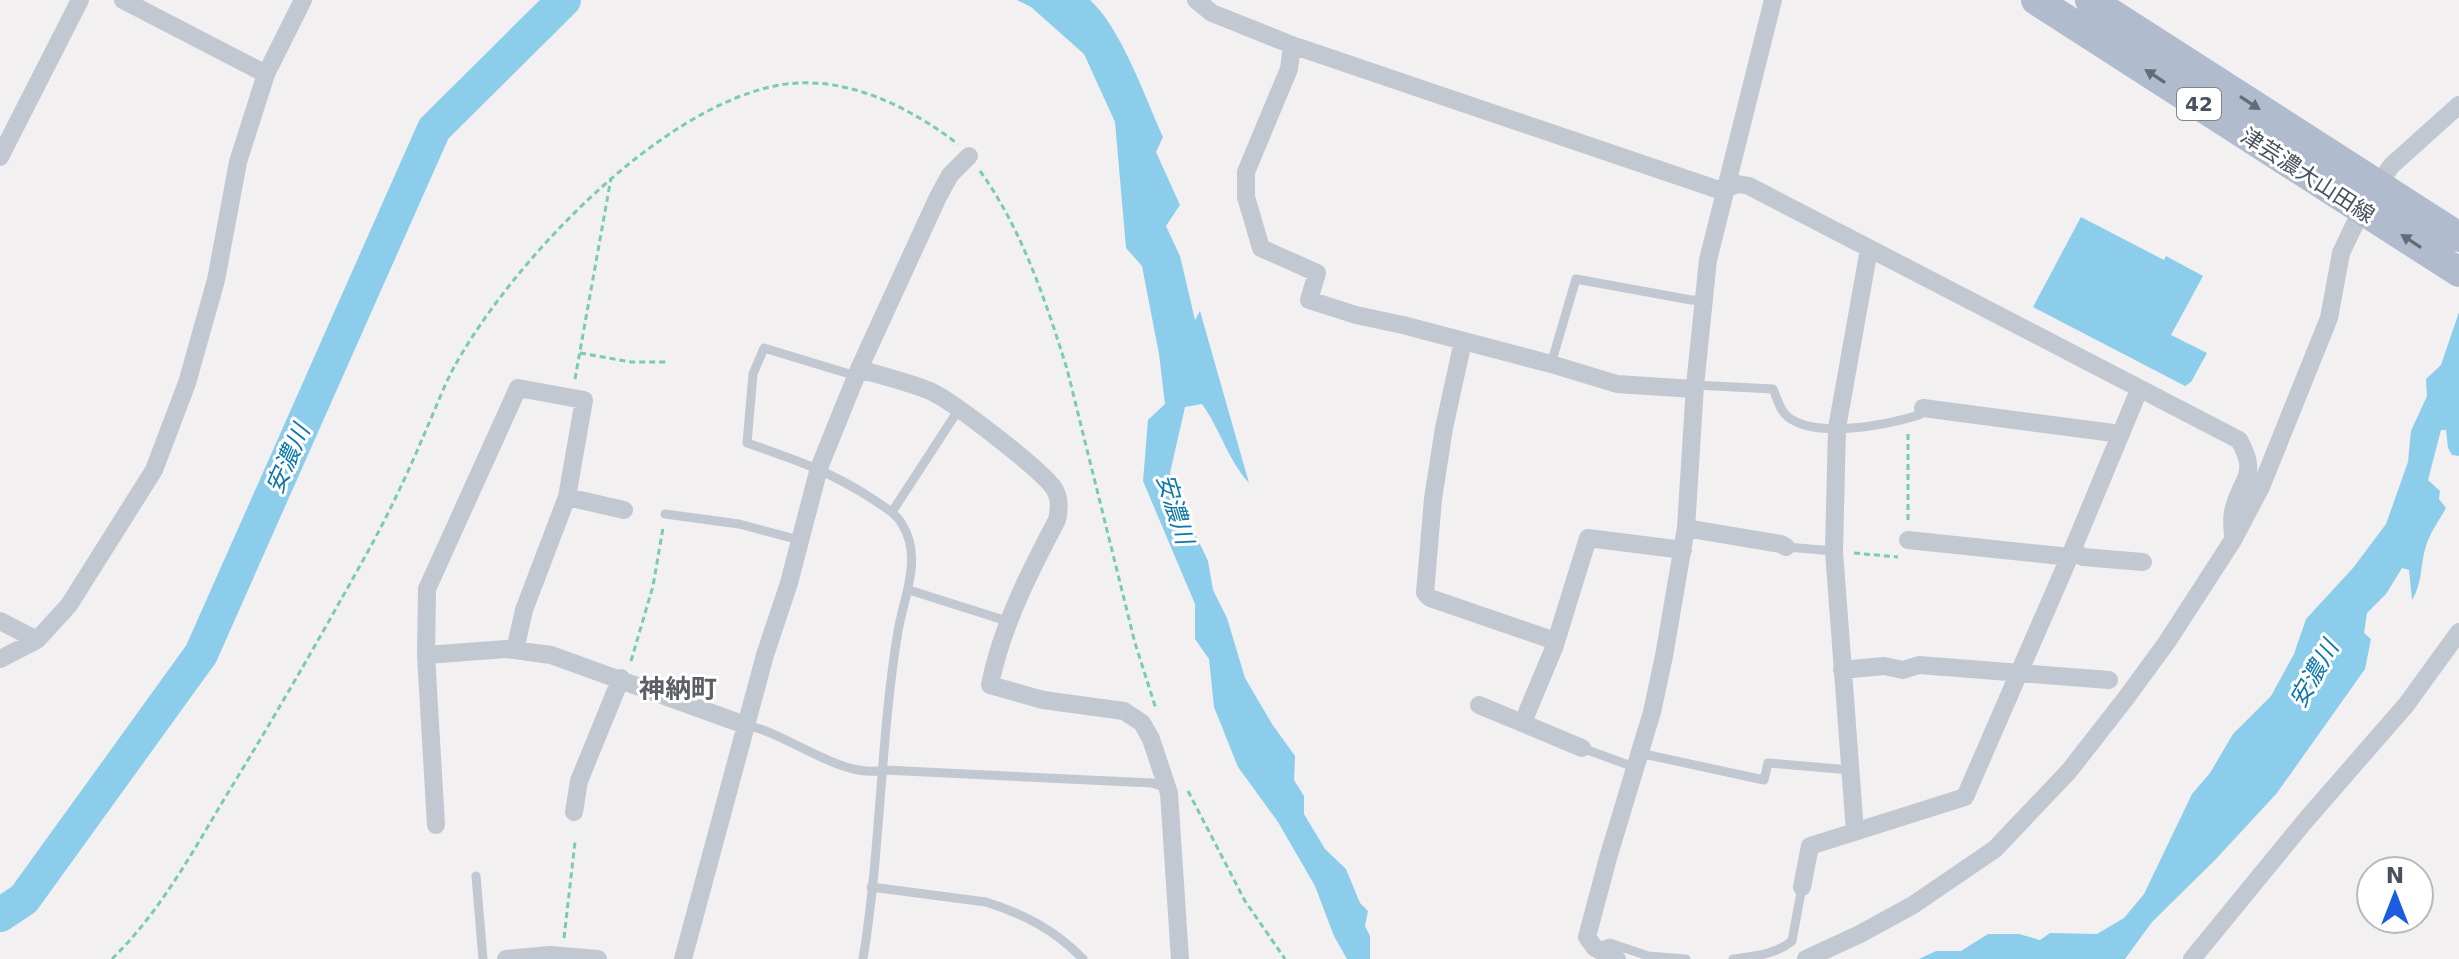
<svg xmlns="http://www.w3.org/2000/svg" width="2459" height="959" font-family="'DejaVu Sans','Noto Sans JP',sans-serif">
  <rect width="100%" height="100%" fill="#f2f0f0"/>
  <!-- water -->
  <path fill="#8ccdec" d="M 1017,0 L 1090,0 C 1121,28 1145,97 1163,137 L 1156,152 L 1180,205 L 1166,226 L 1180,256 L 1195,320 L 1200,311 L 1249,483 C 1228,460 1220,429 1202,404 L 1185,407 L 1170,473 L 1174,489 L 1208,561 L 1213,590 L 1227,618 L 1245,678 L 1272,724 L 1295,756 L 1294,780 L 1304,796 L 1304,814 L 1325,849 L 1346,869 L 1360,903 L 1368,911 L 1365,926 L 1370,936 L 1370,959 L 1347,959 L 1334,936 L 1315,886 L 1278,822 L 1238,767 L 1214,707 L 1209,659 L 1195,639 L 1195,604 L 1143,481 L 1148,420 L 1165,404 L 1159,354 L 1142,266 L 1126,248 L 1115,122 L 1084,54 L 1031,7 Z
    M 2081,217 L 2164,260 L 2166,256 L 2203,276 L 2171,335 L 2207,353 L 2191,382 L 2185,386 L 2033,307 Z
    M 2459,312 L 2459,456 L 2452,455 L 2448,448 L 2446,430 L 2441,430 L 2428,480 L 2440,491 L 2439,499 L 2446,508 C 2440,519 2431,531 2427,543 C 2420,562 2423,583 2412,600 L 2409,570 L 2402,568 L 2386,594 L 2367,613 L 2364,633 L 2371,639 L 2365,669 L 2277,793 L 2215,860 L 2152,922 L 2125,959 L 1919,959 L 1936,951 L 1961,951 L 1988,934 L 2019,934 L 2040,940 L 2050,933 L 2097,934 L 2124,918 L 2144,894 L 2192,794 L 2210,773 L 2233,734 L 2271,696 L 2294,654 L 2306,619 L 2353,568 L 2386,524 L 2408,462 L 2411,431 L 2427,396 L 2426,379 L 2441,365 Z"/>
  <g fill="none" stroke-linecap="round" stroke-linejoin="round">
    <!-- river -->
    <path stroke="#8ccdec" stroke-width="34" d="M 0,915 L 24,899 L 201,654 L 434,129 L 564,0"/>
    <!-- path -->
    <path stroke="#77cdac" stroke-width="3" stroke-dasharray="6 4" stroke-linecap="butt" d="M 980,171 C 1022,229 1046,302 1067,369 L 1135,643 L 1156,709
      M 580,353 L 631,362 L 668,362
      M 575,379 L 611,178
      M 1908,434 L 1908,523
      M 1854,553 L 1898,557
      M 631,661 L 653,586 L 663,528
      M 1188,791 L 1245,901 L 1285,959
      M 564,938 L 575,842
      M 112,959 C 160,912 192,853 226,796 C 277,713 325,629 372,544 C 392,507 410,468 426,430 C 435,410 443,388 453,369 C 510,264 659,106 780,85 C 844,74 908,106 958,144"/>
    <!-- service -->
    <path stroke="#c1c8d1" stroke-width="9" d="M 1551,364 L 1576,279 L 1691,300 L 1703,300
      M 856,376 L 764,348 L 753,374 L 747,443 C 794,459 832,472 874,500 C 884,507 896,513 902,524 C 923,558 904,596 898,631 C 880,739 881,850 863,959
      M 1695,385 L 1773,389 C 1777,398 1780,411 1788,417 C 1816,439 1887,425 1919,415 L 1923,408
      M 892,512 L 959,409
      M 665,514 L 739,524 L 792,538 L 799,543
      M 1786,547 L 1834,551
      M 909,590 L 1010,622
      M 745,725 C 787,732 841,780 884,770 L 1152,783 L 1167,788
      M 1582,748 L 1634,767
      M 1639,753 L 1764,780 L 1768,763 L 1850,770
      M 476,876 L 483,959
      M 871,887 L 986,902 C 1024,914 1055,930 1083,959
      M 1598,947 L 1610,943 L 1648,956 L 1686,959
      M 1733,959 C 1754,956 1775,955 1792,941 L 1802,887"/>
    <!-- minor -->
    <path stroke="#c1c8d1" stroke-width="18" d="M 123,0 L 266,74
      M 1196,0 L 1212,13 L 1292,45 L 1725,192
      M 1292,45 L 1289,69 L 1246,172 L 1246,197 L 1261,248 L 1317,273 L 1309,300 L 1356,315 L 1403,325 L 1551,364 L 1617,384 L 1694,389
      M 0,157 L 80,0
      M 1726,188 L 1738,184 L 1749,186 L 2239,440 C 2260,477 2240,478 2233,512 C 2231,520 2233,529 2233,537
      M 1463,341 L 1444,428 L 1433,499 L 1425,593 L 1430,598 L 1555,641
      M 859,369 C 883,376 908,382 930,391 C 951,400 1045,472 1055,490 C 1060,499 1059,511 1057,520 C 1030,571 1001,628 990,685 L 1043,700 L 1124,711 L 1142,723 L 1151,739 L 1169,793 L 1180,959
      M 1923,408 L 2121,434
      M 1686,528 L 1781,544 L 1786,547
      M 1908,540 L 2070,557
      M 2072,551 L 2083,557 L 2143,562
      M 0,621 L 37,640
      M 515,650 L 524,610 L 567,497 L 624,510
      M 426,655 L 427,589 L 518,388 L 584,400 L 567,497
      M 0,659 L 37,640 L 69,605 L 154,470 L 187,383 L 216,280 L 238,162 L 266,74 L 303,0
      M 1842,670 L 1884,666 L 1903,670 L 1919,665 L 2109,680
      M 1479,705 L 1582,748
      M 1523,722 L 1554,648 L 1588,538 L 1683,550
      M 574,812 L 579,781 L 621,678
      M 436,825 L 426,655 L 506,649 L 551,655 L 745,725
      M 1855,832 L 1834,551 L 1837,428 L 1869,249
      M 1802,887 L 1810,846 L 1965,797 L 2072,551 L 2139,390
      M 506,959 L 550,955 L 598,959
      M 683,959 L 765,655 L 789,583 L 819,468 L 859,369 L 938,197 L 950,175 L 969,156
      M 1617,959 L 1595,948 L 1587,937 L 1608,858 L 1652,712 L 1664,656 L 1686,528 L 1695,385 L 1708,260 L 1773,0
      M 1806,959 L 1860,934 L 1913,905 L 1995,849 L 2069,771 L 2126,698 L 2167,642 L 2233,540 L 2261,487 L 2329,318 L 2341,253 L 2362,209 L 2391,166 L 2459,105
      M 2192,959 L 2305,821 L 2406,705 L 2459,632"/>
    <!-- primary -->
    <path stroke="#b0bcce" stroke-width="30" d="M 2036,0 L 2459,272
      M 2090,0 L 2459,237"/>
  </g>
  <!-- one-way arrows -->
  <defs><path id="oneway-solid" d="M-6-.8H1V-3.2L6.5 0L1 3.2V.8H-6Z" transform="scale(2)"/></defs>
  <g fill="#626c79">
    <use href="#oneway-solid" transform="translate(2155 76) rotate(-147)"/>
    <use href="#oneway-solid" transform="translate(2250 103) rotate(33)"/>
    <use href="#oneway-solid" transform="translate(2411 241) rotate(-147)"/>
  </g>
  <g text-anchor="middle" stroke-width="6" stroke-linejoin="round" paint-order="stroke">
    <!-- shield labels -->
    <rect fill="#fff" stroke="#7f858e" stroke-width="2" x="2177" y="88" width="44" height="32" rx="6"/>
    <g font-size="20" font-weight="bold" fill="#48515d">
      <text x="2199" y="111">42</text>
    </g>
    <!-- street labels -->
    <g font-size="22" fill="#48515d" stroke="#fff">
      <text transform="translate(2308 175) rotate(33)" y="8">津芸濃大山田線</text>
    </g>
    <!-- water labels -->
    <g font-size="24" font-style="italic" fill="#0d78ab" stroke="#fff">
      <text transform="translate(288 459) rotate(-66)" y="8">安濃川</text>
      <text transform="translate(1175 509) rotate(73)" y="8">安濃川</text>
      <text transform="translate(2314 674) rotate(-60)" y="8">安濃川</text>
    </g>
    <!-- quarter labels -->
    <g font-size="26" font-weight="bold" fill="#5c5f65" stroke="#fff">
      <text x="678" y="698">神納町</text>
    </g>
  </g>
  <!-- north arrow -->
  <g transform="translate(2395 895)"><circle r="38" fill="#ffffff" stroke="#b6b9be" stroke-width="2"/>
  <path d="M0-6L14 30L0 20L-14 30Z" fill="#1b5ce1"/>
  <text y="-12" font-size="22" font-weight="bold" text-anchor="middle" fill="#48515d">N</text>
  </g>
</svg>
